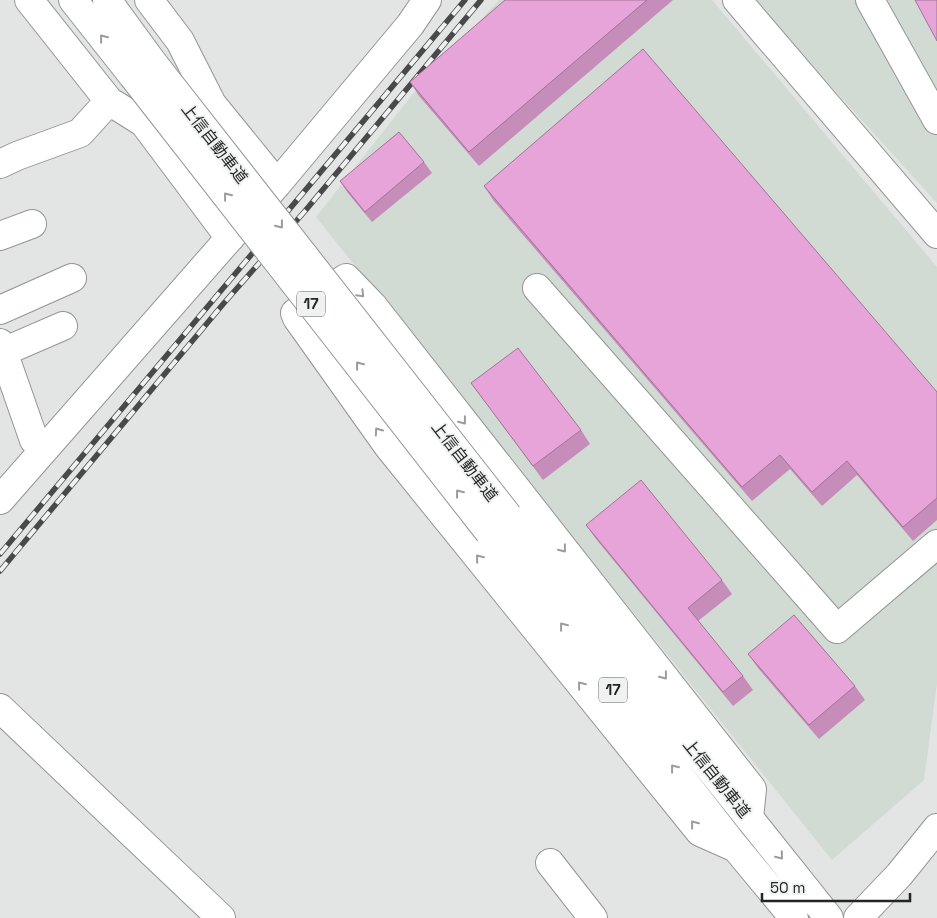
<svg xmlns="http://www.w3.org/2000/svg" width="937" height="918" font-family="'Space Grotesk','Noto Sans JP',sans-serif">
  <rect width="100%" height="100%" fill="#e2e5e3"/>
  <!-- built -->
  <path fill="#d1dad3" d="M 499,0 L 712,0 L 937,267 L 937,683 L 924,780 L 832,860 L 316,217 L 412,95 Z
    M 753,0 L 937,0 L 937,203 Z"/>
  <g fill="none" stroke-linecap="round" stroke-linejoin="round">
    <defs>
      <path id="minor" d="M 29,0 L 109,101 L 144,123 L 230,238
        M 149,0 L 180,41 L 212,104 L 277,184
        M 737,0 L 937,234
        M 870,0 L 937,120
        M 0,164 L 17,156 L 80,133 L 109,101
        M 0,236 L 32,224
        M 537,288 L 837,629 L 937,544
        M 0,310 L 72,278
        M 0,343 L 34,440
        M 3,352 L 63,326
        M 0,500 L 277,184 L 410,25 L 427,0
        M 0,708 L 221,918
        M 736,848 L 700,832 L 388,446 L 297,318 L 295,313 L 346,278 L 373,306 L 752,789 L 749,818
        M 550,863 L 593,918
        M 858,918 L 899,875 L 937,828"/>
      <path id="highway" d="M 73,0 L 133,76
        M 107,0 L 153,63
        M 508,516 L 829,918
        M 489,532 L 736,848 L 794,918"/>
    </defs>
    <!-- minor casing -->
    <use href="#minor" stroke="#939593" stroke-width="30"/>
    <!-- highway casing -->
    <use href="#highway" stroke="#939593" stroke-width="30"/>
    <!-- minor -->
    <use href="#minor" stroke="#fff" stroke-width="28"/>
    <!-- highway -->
    <use href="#highway" stroke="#fff" stroke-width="28"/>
    <defs>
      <path id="rail" d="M 0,554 L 465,0
        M 0,571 L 224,303 L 305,211 L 481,0"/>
    </defs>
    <!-- rail casing -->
    <use href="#rail" stroke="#484948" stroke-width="5.5"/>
    <!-- rail -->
    <use href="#rail" stroke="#eff2f0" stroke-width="4" stroke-dasharray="11" stroke-linecap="butt"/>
    <defs>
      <path id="highway-bridge" d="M 153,63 L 508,516
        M 133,76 L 489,532"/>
    </defs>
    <!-- highway-bridge casing -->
    <use href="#highway-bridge" stroke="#939593" stroke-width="30" stroke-linecap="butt"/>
    <!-- highway-bridge -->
    <use href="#highway-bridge" stroke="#fff" stroke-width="28"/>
  </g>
  <!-- wall -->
  <path fill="#c68dba" d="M 505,0 L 673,0 L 479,166 L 419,96 L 410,82 Z
    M 424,162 L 432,173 L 372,222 L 347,192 L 340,181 Z
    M 484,186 L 937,392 L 937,520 L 913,541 L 857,475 L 822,506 L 790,469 L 752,501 L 493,200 Z
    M 471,383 L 581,430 L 590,444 L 543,480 Z
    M 586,525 L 722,580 L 732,594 L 698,621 L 743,676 L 753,690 L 733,706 L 596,539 Z
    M 748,654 L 855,686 L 865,700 L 819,739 L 758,668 Z"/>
  <!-- building -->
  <path fill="#e6a4d8" stroke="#a17397" d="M 505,0 L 647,0 L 469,152 L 410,82 Z
    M 915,0 L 937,0 L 937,41 Z
    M 643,49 L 937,392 L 937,498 L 903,527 L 847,461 L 812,492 L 780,455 L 742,487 L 484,186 Z
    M 399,132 L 424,162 L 365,212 L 340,181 Z
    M 518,348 L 581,430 L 533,466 L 471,383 Z
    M 641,480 L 722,580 L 688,608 L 743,676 L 723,692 L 586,525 Z
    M 794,615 L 855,686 L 809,725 L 748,654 Z"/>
  <!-- one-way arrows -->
  <defs><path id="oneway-chevron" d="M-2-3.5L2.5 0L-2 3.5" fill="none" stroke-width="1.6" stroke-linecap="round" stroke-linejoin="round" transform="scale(1.25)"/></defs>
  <g stroke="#9c9c9c">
    <use href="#oneway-chevron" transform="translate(103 38) rotate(-128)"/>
    <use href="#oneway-chevron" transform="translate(227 196) rotate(-128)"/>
    <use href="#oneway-chevron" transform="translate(280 225) rotate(52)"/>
    <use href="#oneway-chevron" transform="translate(361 294) rotate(46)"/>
    <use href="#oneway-chevron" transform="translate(359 365) rotate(-128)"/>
    <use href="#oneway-chevron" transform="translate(463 421) rotate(52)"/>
    <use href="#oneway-chevron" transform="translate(378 431) rotate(-125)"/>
    <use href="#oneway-chevron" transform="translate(459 493) rotate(-128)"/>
    <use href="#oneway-chevron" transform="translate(563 549) rotate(52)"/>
    <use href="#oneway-chevron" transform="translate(479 558) rotate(-129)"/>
    <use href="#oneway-chevron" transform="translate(563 626) rotate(-128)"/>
    <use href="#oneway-chevron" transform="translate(664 676) rotate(52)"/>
    <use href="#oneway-chevron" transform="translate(581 685) rotate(-129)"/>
    <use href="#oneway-chevron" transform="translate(674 768) rotate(-128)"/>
    <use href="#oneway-chevron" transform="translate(694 824) rotate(-129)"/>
    <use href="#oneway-chevron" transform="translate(780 856) rotate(51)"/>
  </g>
  <g text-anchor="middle" stroke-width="4" stroke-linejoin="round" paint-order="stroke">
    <!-- shield labels -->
    <g fill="#eff2f0" stroke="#606260" stroke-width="1">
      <rect x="297" y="291.5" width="28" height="25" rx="4"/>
      <rect x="599" y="677.5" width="28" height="25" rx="4"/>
    </g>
    <g font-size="15" font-weight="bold" fill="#232423">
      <text x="311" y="309">17</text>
      <text x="613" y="695">17</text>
    </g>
    <!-- street labels -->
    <g font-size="16" fill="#232423" stroke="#eff2f0">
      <text transform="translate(215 143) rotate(52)" y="6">上信自動車道</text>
      <text transform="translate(465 461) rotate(52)" y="6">上信自動車道</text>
      <text transform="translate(717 778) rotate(51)" y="6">上信自動車道</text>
    </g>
  </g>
  <!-- scale -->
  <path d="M762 893v8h148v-8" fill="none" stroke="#232423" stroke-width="2.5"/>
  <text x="770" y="893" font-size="15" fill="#232423" stroke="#eff2f0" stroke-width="4" paint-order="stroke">50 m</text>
</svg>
